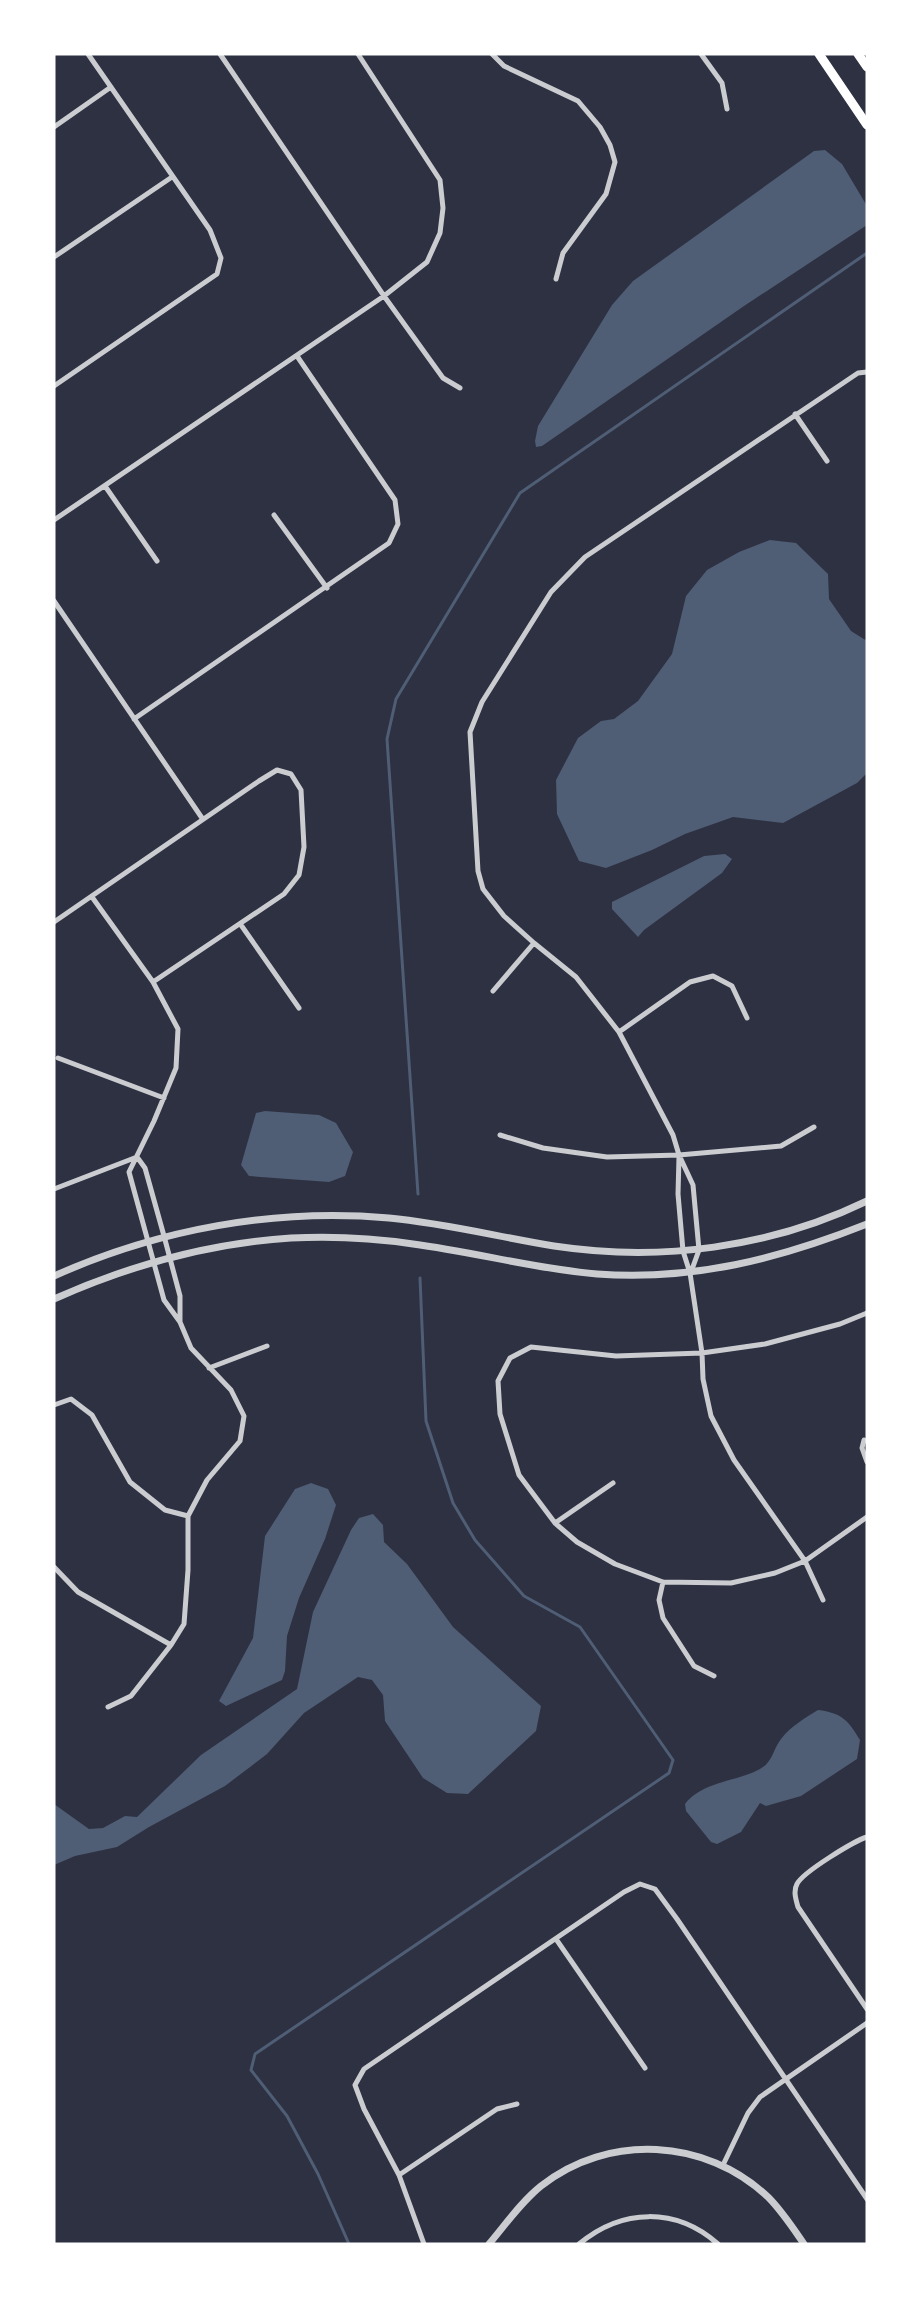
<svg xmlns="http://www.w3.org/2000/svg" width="921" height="2298" font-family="Barlow,sans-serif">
  <rect width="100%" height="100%" fill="#2d3142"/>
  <!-- water -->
  <path fill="#4f5d75" d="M 825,150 L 842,164 L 867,206 L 867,225 L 744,306 L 542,446 L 536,447 L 535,441 L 538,426 L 612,305 L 633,281 L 814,151 Z
    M 770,540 L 796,543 L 828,574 L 829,599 L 851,631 L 867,641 L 867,773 L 857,783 L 783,823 L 733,817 L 685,834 L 652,850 L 606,868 L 579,861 L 557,814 L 556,780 L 578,738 L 601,721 L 614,719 L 638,701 L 672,654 L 686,596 L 707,570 L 739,552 Z
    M 725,854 L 732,859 L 722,873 L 644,930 L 638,937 L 612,909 L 612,902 L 704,856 Z
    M 265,1111 L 319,1115 L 336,1123 L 353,1152 L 345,1176 L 329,1182 L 249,1176 L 241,1165 L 256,1113 Z
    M 311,1483 L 328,1489 L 336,1505 L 325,1539 L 299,1598 L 287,1636 L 285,1671 L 282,1680 L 226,1706 L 219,1701 L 253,1638 L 265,1536 L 295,1489 Z
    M 373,1514 L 383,1525 L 384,1542 L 407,1564 L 453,1627 L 541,1706 L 536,1731 L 468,1794 L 447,1793 L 423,1778 L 385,1721 L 383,1695 L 372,1680 L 358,1677 L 304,1713 L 267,1754 L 225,1786 L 149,1827 L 117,1847 L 75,1856 L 54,1865 L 54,1804 L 89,1829 L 103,1828 L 125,1816 L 137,1817 L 201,1755 L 297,1689 L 313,1612 L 351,1530 L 359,1518 Z
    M 818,1710 C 842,1713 848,1720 860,1740 L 857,1759 L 801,1796 L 766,1806 L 760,1803 L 741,1832 L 717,1844 L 711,1842 L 686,1811 L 685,1804 C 703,1781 736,1782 760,1769 C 773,1762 773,1749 781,1739 C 791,1726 805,1718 818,1710 Z"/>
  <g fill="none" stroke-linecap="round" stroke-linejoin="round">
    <!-- stream -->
    <path stroke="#4f5d75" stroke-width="3" d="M 418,1194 L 387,739 L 396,699 L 520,493 L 867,253
      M 349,2244 L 318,2174 L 287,2116 L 251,2070 L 255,2054 L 669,1773 L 673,1760 L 580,1627 L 524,1596 L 475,1540 L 453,1503 L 426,1421 L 420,1278"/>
    <!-- minor -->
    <path stroke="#caccd0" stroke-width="5" d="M 220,54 L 384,296 L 443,378 L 460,388
      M 492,54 L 504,66 L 578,101 L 600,127 L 610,145 L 615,162 L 606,194 L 563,253 L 556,279
      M 701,54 L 722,83 L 727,109
      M 54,127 L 111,87
      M 54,257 L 172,177
      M 54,386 L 217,274 L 221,258 L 210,230 L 88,54
      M 795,414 L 827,461
      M 105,486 L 157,561
      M 274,515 L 327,588
      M 54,520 L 384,296 L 427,262 L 440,233 L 443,208 L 440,180 L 358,54
      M 54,601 L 202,818
      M 134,719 L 389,543 L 398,524 L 395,500 L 297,356
      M 92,897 L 153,982 L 178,1029 L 176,1068 L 154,1121 L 129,1172 L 164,1300 L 180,1322 L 191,1348 L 231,1390 L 244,1416 L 240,1441 L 207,1480 L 188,1516 L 188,1570 L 184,1624 L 171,1645 L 131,1696 L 108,1707
      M 54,922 L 259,781 L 277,770 L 291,774 L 301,790 L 304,847 L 299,875 L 284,894 L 153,982
      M 241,925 L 299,1008
      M 493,991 L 534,943
      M 619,1032 L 690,982 L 713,976 L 732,986 L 747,1018
      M 58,1058 L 164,1098
      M 500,1135 L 543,1148 L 607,1157 L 679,1155 L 781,1146 L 814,1127
      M 137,1157 L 145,1168 L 164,1236 L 180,1296 L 180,1321
      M 679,1157 L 678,1194 L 683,1251 L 690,1273 L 702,1353 L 703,1379 L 711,1416 L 734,1460 L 805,1561 L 823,1600
      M 54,1189 L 137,1157
      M 691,1272 L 699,1250 L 693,1185 L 679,1155 L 673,1135 L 619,1032 L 576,977 L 534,943 L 504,916 L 483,889 L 478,871 L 470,732 L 482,702 L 551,592 L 585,557 L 858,373 L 867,372
      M 867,1313 L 840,1324 L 765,1344 L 702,1353 L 616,1356 L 531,1347 L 510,1358 L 498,1381 L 500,1414 L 519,1475 L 555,1523 L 577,1542 L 615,1564 L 663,1582 L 731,1583 L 775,1573 L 805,1561 L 867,1517
      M 209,1368 L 267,1346
      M 54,1405 L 71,1399 L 92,1415 L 130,1482 L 165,1510 L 188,1516
      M 864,1440 L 862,1448 L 867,1462
      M 555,1523 L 613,1483
      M 54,1567 L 78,1592 L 171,1645
      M 663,1582 L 659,1600 L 663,1618 L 694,1666 L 714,1676
      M 867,1837 C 854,1841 803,1872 797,1884 C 793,1891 796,1900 798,1907 L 867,2009
      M 556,1939 L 645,2068
      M 723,2165 L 748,2113 L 760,2097 L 867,2023
      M 399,2175 L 497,2109 L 517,2104
      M 424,2244 L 399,2175 L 364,2109 L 355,2085 L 364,2069 L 624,1892 L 640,1884 L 655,1889 L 677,1919 L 867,2199
      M 579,2244 C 622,2208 676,2207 718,2244"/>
    <!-- tertiary -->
    <path stroke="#caccd0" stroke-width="7" d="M 54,1276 C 159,1229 274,1208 389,1218 C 444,1223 499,1237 554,1246 C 660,1262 770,1248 867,1201
      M 54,1299 C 128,1266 209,1243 291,1238 C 331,1236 373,1238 413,1244 C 475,1252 535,1269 597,1274 C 693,1281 779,1259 867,1224
      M 489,2244 C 506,2224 521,2202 541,2186 C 608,2133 706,2138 768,2197 C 782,2211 793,2228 804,2244"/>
    <!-- trunk -->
    <path stroke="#fff" stroke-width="9" d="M 819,54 L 867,125
      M 858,54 L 867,67"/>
  </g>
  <!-- border -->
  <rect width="921" height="2298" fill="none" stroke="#ffffff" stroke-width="111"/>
</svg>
